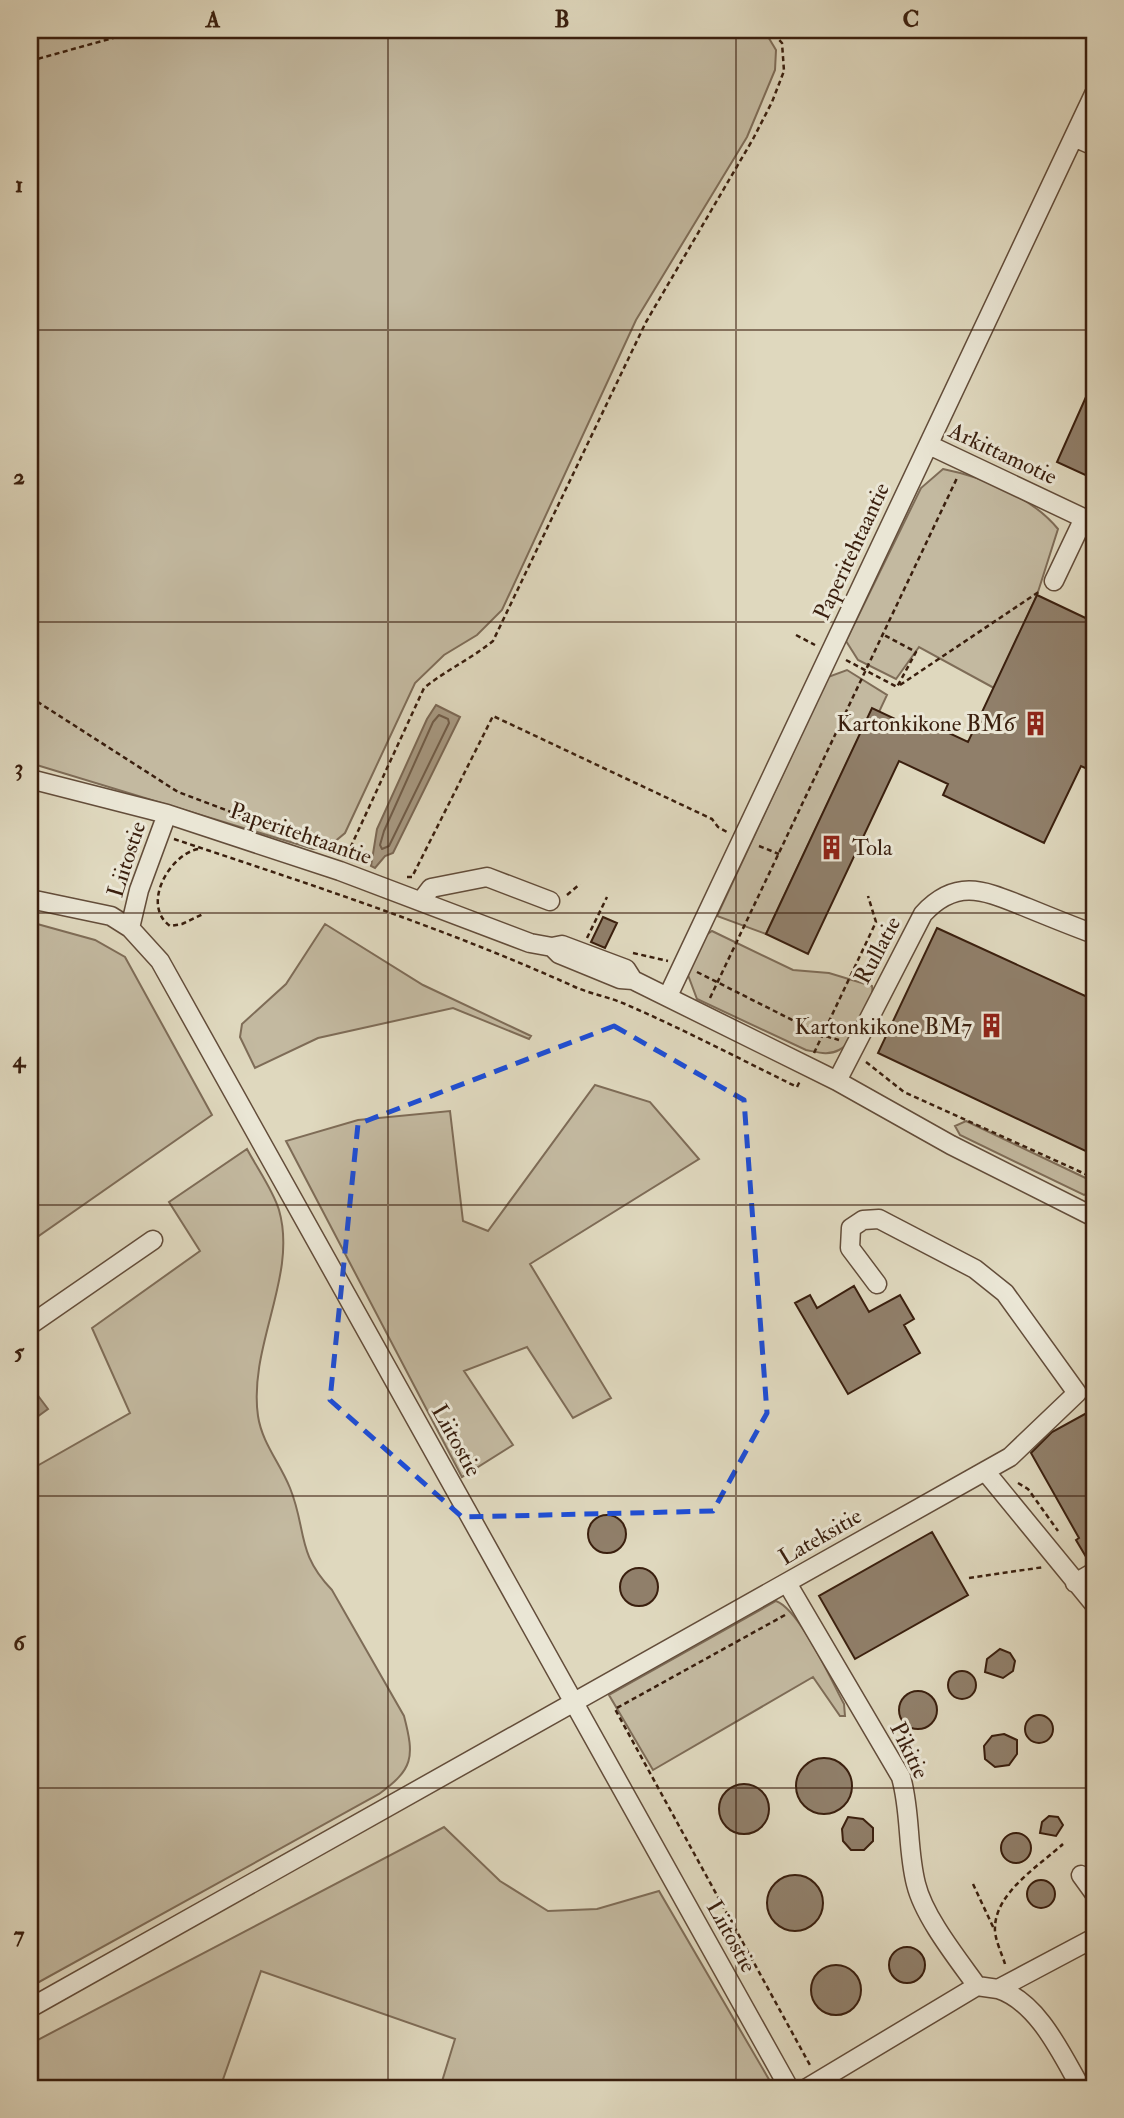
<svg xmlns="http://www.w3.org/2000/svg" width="1124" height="2118" font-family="'IM FELL Double Pica',serif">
  <rect width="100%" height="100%" fill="#dfd8be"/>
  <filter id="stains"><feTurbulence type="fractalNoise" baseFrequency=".00286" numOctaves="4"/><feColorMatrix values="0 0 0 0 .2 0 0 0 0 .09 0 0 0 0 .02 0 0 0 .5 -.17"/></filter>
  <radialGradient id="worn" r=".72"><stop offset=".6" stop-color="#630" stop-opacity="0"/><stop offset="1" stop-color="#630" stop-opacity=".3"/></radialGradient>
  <!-- green -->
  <path fill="#c3b9a0" stroke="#7e6c57" stroke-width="2" d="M 30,30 L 764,30 L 776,50 L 775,70 L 747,137 L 636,320 L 502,610 L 477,635 L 444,655 L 415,683 L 345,833 L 327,848 L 313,849 L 30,763 Z
    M 943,469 C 983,477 1032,497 1058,529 L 1037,595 L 994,688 L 919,647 L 896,679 L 858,660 L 846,641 L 921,488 Z
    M 847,670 L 887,695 L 879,712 L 872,709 L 766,934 L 717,916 L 828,677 Z
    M 30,922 L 95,940 L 125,957 L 212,1115 L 30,1242 Z
    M 325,924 L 423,985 L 531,1036 L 529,1039 L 453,1008 L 318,1038 L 255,1068 L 240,1037 L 242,1024 L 286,984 Z
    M 712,931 L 793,970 L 829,973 L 872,986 C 875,1002 855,1042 839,1050 C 828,1056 817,1052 806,1050 L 697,999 L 688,975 L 703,937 Z
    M 595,1085 L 650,1102 L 699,1159 L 530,1264 L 611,1398 L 573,1418 L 527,1347 L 464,1371 L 513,1445 L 462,1477 L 286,1141 L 358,1120 L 450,1111 L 463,1221 L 488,1231 Z
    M 966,1121 L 1094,1182 L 1094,1191 L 1084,1195 L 960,1135 L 955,1126 Z
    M 247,1149 C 257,1168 273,1190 279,1210 C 298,1276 248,1346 258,1416 C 262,1443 280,1463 290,1488 C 307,1530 296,1553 332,1590 L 404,1716 C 415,1758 413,1769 379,1794 L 30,1987 L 30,1470 L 130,1413 L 92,1328 L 200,1251 L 169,1202 Z
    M 776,1601 C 800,1610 831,1680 844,1704 L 845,1716 L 840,1716 L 813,1677 L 653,1770 L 609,1695 Z
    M 444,1827 L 500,1881 L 548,1911 L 597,1909 L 659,1891 L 774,2088 L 440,2088 L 455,2039 L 261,1971 L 220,2088 L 38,2088 L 30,2044 Z"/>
  <!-- water -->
  <path fill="#a79982" stroke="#7b6854" stroke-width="2" d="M 436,705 L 460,717 L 393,853 L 385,856 L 375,868 L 371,866 L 377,829 L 427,719 Z
    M 39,1397 L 48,1409 L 30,1422 L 30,1404 Z"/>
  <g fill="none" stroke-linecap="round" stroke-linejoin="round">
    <!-- shore -->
    <path stroke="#705c48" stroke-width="2" d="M 439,715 L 448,719 L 449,723 L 389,846 L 382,849 L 380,845 L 384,831 L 433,722 Z"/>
  </g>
  <!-- building -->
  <path fill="#907f6a" stroke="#3a1f0e" stroke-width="2" d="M 1094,379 L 1094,479 L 1057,462 Z
    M 1037,595 L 1094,622 L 1094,772 L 1081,766 L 1044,843 L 943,795 L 948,784 L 899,761 L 808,954 L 766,934 L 872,708 L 914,728 L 919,719 L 968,742 Z
    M 603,917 L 617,923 L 605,948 L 591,942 Z
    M 937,928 L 1094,1000 L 1094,1155 L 878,1053 Z
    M 854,1286 L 869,1312 L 900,1295 L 914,1319 L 904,1325 L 920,1353 L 848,1394 L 795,1303 L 810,1295 L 817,1308 Z
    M 1094,1409 L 1094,1561 L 1089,1562 L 1076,1540 L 1079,1538 L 1031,1453 L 1052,1432 Z
    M588 1534a19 19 0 1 1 38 0a19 19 0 1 1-38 0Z
    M 932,1532 L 968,1595 L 855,1659 L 819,1596 Z
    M620 1587a19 19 0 1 1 38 0a19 19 0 1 1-38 0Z
    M 1000,1649 L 1010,1653 L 1015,1661 L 1013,1671 L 1003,1678 L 985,1672 L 987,1659 Z
    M948 1685a14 14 0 1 1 28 0a14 14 0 1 1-28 0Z
    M899 1710a19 19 0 1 1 38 0a19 19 0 1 1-38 0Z
    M1025 1729a14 14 0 1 1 28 0a14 14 0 1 1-28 0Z
    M 1004,1734 L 1017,1740 L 1017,1754 L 1009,1765 L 995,1767 L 985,1759 L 984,1746 L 992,1736 Z
    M796 1786a28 28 0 1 1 56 0a28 28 0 1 1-56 0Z
    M719 1809a25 25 0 1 1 50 0a25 25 0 1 1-50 0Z
    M 1049,1816 L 1058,1817 L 1063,1825 L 1056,1836 L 1040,1833 L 1042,1822 Z
    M 848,1817 L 863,1819 L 873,1828 L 873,1841 L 864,1850 L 851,1850 L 843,1841 L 842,1829 Z
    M1001 1848a15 15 0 1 1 30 0a15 15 0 1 1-30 0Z
    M767 1903a28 28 0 1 1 56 0a28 28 0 1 1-56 0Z
    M1027 1894a14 14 0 1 1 28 0a14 14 0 1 1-28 0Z
    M889 1965a18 18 0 1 1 36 0a18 18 0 1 1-36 0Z
    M811 1990a25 25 0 1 1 50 0a25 25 0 1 1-50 0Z"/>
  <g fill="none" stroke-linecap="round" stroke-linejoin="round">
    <defs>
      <path id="minor" d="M 1074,137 L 1094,146
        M 929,445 L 1094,523
        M 1054,581 L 1084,518
        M 30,779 L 167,814 L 340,871 L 530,943 L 552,947
        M 30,899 L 111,916 L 130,928 L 160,961 L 789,2088
        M 421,901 L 431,888 L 487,877 L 550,901
        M 130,928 L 139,890 L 167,814
        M 562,945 L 626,969 L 633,980 L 620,979 L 559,954 L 552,947 Z
        M 633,980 L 837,1081 L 923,914 C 958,876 987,892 1028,908 C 1050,917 1072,926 1094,934
        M 668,996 L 1094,94
        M 837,1081 L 951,1145 L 1094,1217
        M 30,1325 L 153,1240
        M 985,1471 L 1094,1604
        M 787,1583 L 901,1777 C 911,1812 907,1849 916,1884 C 924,1917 957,1958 977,1986
        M 1075,1583 L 1094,1572
        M 1081,1875 L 1094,1893
        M 998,1989 C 1038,2002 1061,2053 1081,2088
        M 30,2008 L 1010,1457 L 1077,1393 L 1005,1293 L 975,1269 L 879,1219 L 863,1220 L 851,1228 L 850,1248 L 877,1284
        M 807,2088 L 977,1986 L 998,1989 L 1094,1938"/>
    </defs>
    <!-- minor casing -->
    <use href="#minor" stroke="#634d3a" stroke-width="21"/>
    <!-- path -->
    <path stroke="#3a1f0e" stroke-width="2.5" stroke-dasharray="5 3.5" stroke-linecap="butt" d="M 30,61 L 142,30
      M 796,635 L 815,645
      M 846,660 L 897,687 L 916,652 L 884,635
      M 900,685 L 1040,591
      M 30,697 L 178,792 L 306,840
      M 174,839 C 309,884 445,928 575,987 C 591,994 609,997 625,1004 C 683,1029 740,1059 797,1087 L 800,1081
      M 759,846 L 779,854
      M 198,849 C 169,855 141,905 170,926 L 182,924 L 203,914
      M 347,855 L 424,688 C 446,670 471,659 493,641 L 646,322 L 753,139 L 772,102 L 784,71 L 782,43 L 770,30
      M 407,877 L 412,877 L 493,716 L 712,819 L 718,827 L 727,832
      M 567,895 L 580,884
      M 587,938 L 607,897
      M 633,953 L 668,961
      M 697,972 L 822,1035 L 839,1040
      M 710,998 L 958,476
      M 814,1053 L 876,922 L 868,896
      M 866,1062 L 904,1092 L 1094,1178
      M 1018,1483 L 1028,1489 L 1058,1531
      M 969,1578 L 1044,1567
      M 785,1615 L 615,1709 L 811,2067
      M 973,1884 L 994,1929
      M 1005,1964 C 1002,1954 994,1938 995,1927 C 996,1892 1040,1865 1063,1844"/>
    <!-- minor -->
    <use href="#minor" stroke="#eae6d5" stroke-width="18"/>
  </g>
  <!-- marked area -->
  <path fill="none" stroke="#1d4ed8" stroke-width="5" stroke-dasharray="14 9" stroke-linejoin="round" d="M 614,1026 L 744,1100 L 767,1413 L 713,1511 L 462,1517 L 330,1400 L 358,1124 Z"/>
  <!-- grid -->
  <path fill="none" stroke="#3a1f0e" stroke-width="2" stroke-opacity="0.55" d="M 388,30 L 388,2088M 736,30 L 736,2088M 30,330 L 1094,330M 30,622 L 1094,622M 30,913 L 1094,913M 30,1205 L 1094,1205M 30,1496 L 1094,1496M 30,1788 L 1094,1788"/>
  <!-- icons -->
  <defs>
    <symbol id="building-bare" viewBox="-9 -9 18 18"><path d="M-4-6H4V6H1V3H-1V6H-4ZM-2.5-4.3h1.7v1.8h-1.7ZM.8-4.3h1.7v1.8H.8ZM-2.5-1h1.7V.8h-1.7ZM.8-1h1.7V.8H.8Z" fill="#8f2418" stroke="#eae6d5" stroke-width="2.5" paint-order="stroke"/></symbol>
  </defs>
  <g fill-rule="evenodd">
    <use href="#building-bare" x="1018" y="706" width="35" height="35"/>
    <use href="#building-bare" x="814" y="830" width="35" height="35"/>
    <use href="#building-bare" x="974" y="1008" width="35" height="35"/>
  </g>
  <g text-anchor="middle" stroke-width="6" stroke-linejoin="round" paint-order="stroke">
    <!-- street labels -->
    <g font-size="23" fill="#3a1f0e" stroke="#eae6d5">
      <text transform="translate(1003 453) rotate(25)" y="8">Arkittamotie</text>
      <text transform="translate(851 551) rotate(-65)" y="8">Paperitehtaantie</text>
      <text transform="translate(301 833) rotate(19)" y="8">Paperitehtaantie</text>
      <text transform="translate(126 859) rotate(-72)" y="8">Liitostie</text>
      <text transform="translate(877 950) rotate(-62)" y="8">Rullatie</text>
      <text transform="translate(457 1440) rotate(61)" y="8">Liitostie</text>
      <text transform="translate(820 1536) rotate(-30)" y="8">Lateksitie</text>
      <text transform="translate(910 1750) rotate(64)" y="8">Pikitie</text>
      <text transform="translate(732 1936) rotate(61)" y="8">Liitostie</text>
    </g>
    <!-- poi labels -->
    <g font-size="23" fill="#3a1f0e" stroke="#eae6d5" text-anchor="end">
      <text x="1015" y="731">Kartonkikone BM6</text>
      <text x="852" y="855" text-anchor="start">Tola</text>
      <text x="972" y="1034">Kartonkikone BM7</text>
    </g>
  </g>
  <!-- margin -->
  <rect width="1124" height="2118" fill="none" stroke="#dfd8be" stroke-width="77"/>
  <rect x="38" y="38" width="1048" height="2042" fill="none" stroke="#3a1f0e" stroke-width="2.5"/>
  <g font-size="23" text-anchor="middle" font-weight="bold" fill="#3a1f0e">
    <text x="213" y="27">A</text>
    <text x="562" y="27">B</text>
    <text x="911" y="27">C</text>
    <text x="19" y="192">1</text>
    <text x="19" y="484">2</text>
    <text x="19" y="775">3</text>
    <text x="19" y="1067">4</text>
    <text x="19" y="1359">5</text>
    <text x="19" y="1650">6</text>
    <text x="19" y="1942">7</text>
  </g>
  <rect width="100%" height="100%" filter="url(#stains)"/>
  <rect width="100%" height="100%" fill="url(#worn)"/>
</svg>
